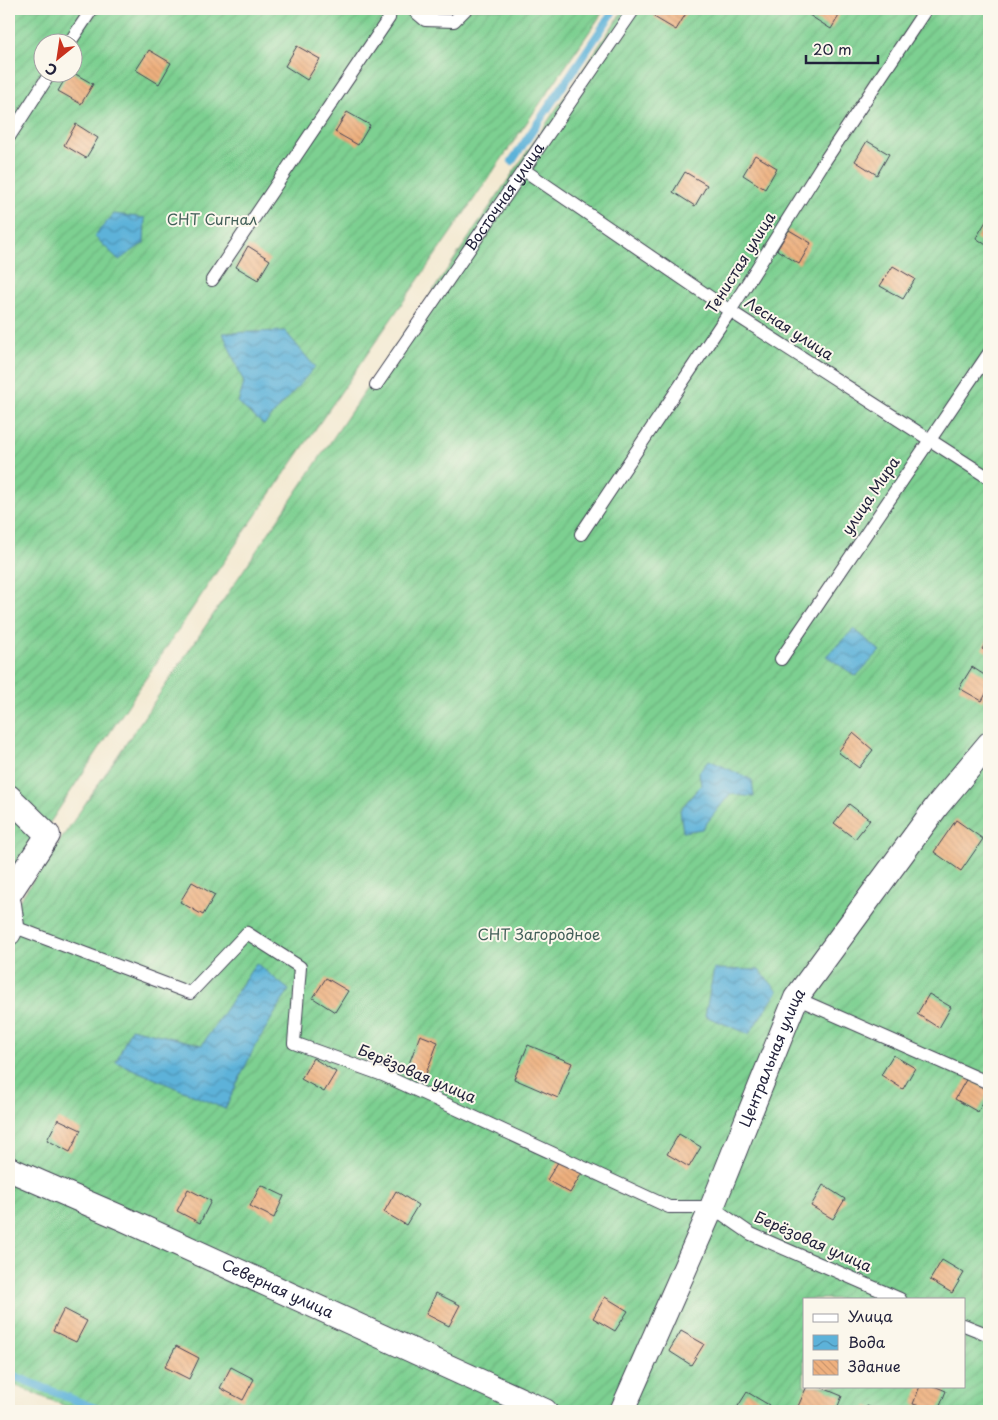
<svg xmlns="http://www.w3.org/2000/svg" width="998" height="1420" font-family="'Playpen Sans',sans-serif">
  <defs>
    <pattern id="garden-furrows" width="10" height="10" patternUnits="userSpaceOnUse" patternTransform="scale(1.25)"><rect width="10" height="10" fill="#7dd091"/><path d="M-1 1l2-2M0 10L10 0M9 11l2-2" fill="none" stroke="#6cb27e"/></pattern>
    <pattern id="water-waves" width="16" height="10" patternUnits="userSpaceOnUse" patternTransform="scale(1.25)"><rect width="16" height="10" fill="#5db2d9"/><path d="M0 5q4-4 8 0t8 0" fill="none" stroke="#4c90b1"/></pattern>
    <pattern id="building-back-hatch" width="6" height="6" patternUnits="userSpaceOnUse" patternTransform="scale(1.25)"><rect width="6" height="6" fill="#eeb07e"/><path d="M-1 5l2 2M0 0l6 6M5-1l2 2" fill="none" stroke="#cc976e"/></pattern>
  </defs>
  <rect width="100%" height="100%" fill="#fbf7ec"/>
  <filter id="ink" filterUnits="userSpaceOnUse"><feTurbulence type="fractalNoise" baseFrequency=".02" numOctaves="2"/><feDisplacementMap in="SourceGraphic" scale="10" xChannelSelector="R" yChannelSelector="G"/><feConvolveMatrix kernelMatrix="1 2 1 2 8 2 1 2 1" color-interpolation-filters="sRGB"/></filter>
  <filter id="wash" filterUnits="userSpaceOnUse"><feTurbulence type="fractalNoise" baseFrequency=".0096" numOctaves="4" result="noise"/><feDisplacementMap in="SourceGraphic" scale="20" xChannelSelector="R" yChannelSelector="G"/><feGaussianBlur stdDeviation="1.12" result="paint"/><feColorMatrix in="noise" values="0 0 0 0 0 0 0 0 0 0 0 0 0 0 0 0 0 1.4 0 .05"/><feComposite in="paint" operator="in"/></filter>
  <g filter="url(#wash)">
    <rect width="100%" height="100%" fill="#f3e9d1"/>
    <!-- garden -->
    <path fill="url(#garden-furrows)" stroke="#507966" fill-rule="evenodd" d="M 9,9 L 605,9 L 216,573 L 9,884 ZM 42,42 L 72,42 L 72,72 L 42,72 Z
      M 624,9 L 989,9 L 989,1411 L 77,1411 L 9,1383 L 9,916 ZM 804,1299 L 964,1299 L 964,1386 L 804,1386 Z"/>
    <!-- water -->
    <path fill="url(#water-waves)" stroke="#406a8a" d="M 114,214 L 145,218 L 144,243 L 119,260 L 94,236 Z
      M 285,331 L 315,367 L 264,425 L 238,403 L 244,383 L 223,333 Z
      M 854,629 L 880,651 L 856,676 L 826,656 Z
      M 709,760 L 752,780 L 754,797 L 730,794 L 702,829 L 683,832 L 680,810 L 701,785 L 699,772 Z
      M 256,963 L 289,990 L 255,1046 L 225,1109 L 116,1062 L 131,1028 L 202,1045 Z
      M 714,969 L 759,970 L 778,991 L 749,1034 L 705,1016 Z"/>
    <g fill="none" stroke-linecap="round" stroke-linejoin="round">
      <!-- stream -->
      <path stroke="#5db2d9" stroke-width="8" d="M 512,161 L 615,9
        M 9,1374 L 102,1411"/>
    </g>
    <g id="blocks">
      <!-- building -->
      <path fill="url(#building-back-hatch)" d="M 659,9 L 686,9 L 688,10 L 676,30 L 654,17 Z
        M 813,9 L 843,9 L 831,29 L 809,15 Z
        M 297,46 L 320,59 L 307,80 L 285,66 Z
        M 149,50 L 171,63 L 159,84 L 136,70 Z
        M 69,72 L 72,72 L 93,84 L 81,104 L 58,91 Z
        M 347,112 L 370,125 L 358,145 L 335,132 Z
        M 76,124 L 98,138 L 86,158 L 64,145 Z
        M 867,141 L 889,154 L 877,175 L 855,161 Z
        M 755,155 L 777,168 L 765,189 L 743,175 Z
        M 685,172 L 707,185 L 695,206 L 673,192 Z
        M 988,218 L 989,219 L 989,247 L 976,238 Z
        M 789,230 L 811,243 L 799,264 L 777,250 Z
        M 248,246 L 270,260 L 258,280 L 236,267 Z
        M 893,266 L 915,279 L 903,299 L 880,286 Z
        M 989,637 L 989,653 L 982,649 Z
        M 972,667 L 989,678 L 989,688 L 982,701 L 959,688 Z
        M 853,733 L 873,750 L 859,768 L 838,752 Z
        M 849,804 L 870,820 L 855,839 L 834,823 Z
        M 956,820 L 983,839 L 961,871 L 934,852 Z
        M 192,882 L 215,895 L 203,915 L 180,902 Z
        M 326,978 L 348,991 L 335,1012 L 313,998 Z
        M 929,994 L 951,1007 L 939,1028 L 917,1014 Z
        M 420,1035 L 438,1042 L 425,1076 L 407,1069 Z
        M 528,1045 L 572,1063 L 558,1098 L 514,1079 Z
        M 893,1055 L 915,1068 L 903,1089 L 881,1075 Z
        M 313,1058 L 336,1072 L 324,1092 L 301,1079 Z
        M 967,1078 L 989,1091 L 978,1112 L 955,1099 Z
        M 58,1119 L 81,1130 L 70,1152 L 47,1140 Z
        M 679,1134 L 701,1147 L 689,1167 L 667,1154 Z
        M 560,1159 L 582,1173 L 570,1193 L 547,1180 Z
        M 261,1185 L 284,1196 L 274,1218 L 250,1206 Z
        M 823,1185 L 845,1199 L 833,1219 L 811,1206 Z
        M 188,1189 L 211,1201 L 200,1223 L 177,1211 Z
        M 396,1191 L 418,1205 L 406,1225 L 384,1212 Z
        M 942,1260 L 964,1273 L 952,1293 L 930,1280 Z
        M 436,1293 L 460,1305 L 449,1326 L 426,1314 Z
        M 605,1297 L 628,1311 L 615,1331 L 593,1318 Z
        M 64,1309 L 87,1321 L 76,1342 L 53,1331 Z
        M 681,1331 L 704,1344 L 691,1365 L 669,1351 Z
        M 176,1346 L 199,1358 L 189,1379 L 165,1367 Z
        M 231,1367 L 254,1379 L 243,1400 L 220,1388 Z
        M 807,1386 L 818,1386 L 842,1396 L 836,1411 L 796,1411 Z
        M 920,1386 L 934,1386 L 946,1391 L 938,1411 L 913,1404 Z
        M 747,1392 L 769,1405 L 766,1411 L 735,1411 Z
        M 867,1406 L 878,1411 L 864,1411 Z"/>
    </g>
  </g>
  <g filter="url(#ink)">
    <use href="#blocks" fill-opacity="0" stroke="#414052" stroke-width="1"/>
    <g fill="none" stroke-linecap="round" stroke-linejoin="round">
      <defs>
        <g id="service">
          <path d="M 412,9 L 425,20 L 454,21 L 466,9"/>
          <path d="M 70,42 L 92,9"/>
          <path d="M 9,137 L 51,72"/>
          <path d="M 524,170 L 730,311 L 989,478"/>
          <path d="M 212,280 L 389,18 L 390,9"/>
          <path id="s1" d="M 376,385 L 634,9"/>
          <path d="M 581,534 L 730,311 L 822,165 L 926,9"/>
          <path d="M 781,659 L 989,353"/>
          <path d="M 12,926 L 190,993 L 247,933 L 300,967 L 294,1043 L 383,1075 L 669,1207 L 712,1207 L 751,1234 L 900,1299"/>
          <path d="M 796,998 L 989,1083"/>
          <path d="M 964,1325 L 989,1335"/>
        </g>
        <g id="minor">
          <path d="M 9,797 L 48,835 L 9,894"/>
          <path d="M 9,904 L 12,926 L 9,933"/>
          <path id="s2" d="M 9,1169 L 124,1219 L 545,1411"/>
          <path id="s3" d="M 622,1411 L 712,1207 L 796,998 L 937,806 L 989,744"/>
        </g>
      </defs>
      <!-- service casing -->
      <use href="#service" stroke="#414052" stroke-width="14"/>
      <!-- minor casing -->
      <use href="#minor" stroke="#414052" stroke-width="26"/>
      <!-- service -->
      <use href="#service" stroke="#fff" stroke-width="12"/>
      <!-- minor -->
      <use href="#minor" stroke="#fff" stroke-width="24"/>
    </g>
  </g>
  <g text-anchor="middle" stroke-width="4" stroke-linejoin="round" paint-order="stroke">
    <!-- street labels -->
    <g font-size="15" fill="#22223b" stroke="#fbf7ec">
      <text dy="5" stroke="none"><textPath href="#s1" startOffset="228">Восточная улица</textPath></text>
      <text transform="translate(741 263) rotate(-58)" y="5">Тенистая улица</text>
      <text transform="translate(789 329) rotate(33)" y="5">Лесная улица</text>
      <text transform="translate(871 496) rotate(-56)" y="5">улица Мира</text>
      <text dy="5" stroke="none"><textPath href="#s3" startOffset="384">Центральная улица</textPath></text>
      <text transform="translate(417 1074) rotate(23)" y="5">Берёзовая улица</text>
      <text transform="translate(813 1242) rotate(24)" y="5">Берёзовая улица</text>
      <text dy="5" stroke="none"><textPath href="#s2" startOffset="294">Северная улица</textPath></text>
    </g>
    <!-- park labels -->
    <g font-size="15" fill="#425f59" stroke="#fbf7ec">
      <text x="212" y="225">СНТ Сигнал</text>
      <text x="539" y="940">СНТ Загородное</text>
    </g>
  </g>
  <!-- margin -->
  <rect width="998" height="1420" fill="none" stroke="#fbf7ec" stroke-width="30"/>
  <!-- legend -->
  <rect x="803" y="1298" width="162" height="90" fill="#fbf7ec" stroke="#a4a2a5"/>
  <rect x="813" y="1314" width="25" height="8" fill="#ffffff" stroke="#a4a2a5"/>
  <text x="848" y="1322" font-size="15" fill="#22223b">Улица</text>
  <rect x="813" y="1335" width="25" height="15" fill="url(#water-waves)" stroke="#a4a2a5"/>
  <text x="848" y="1348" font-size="15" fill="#22223b">Вода</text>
  <rect x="813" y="1360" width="25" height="15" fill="url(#building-back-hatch)" stroke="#a4a2a5"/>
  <text x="848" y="1372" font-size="15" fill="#22223b">Здание</text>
  <!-- north arrow -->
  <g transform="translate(58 58) rotate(210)"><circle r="24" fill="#fbf7ec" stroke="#a4a2a5"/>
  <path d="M0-4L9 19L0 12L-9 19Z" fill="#c8321e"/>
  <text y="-8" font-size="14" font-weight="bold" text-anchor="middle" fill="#22223b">С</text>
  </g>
  <!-- scale -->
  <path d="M806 55v8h72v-8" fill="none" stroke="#22223b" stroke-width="2.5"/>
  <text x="813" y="55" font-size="15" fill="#22223b" stroke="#fbf7ec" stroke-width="4" paint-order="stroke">20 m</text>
</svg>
